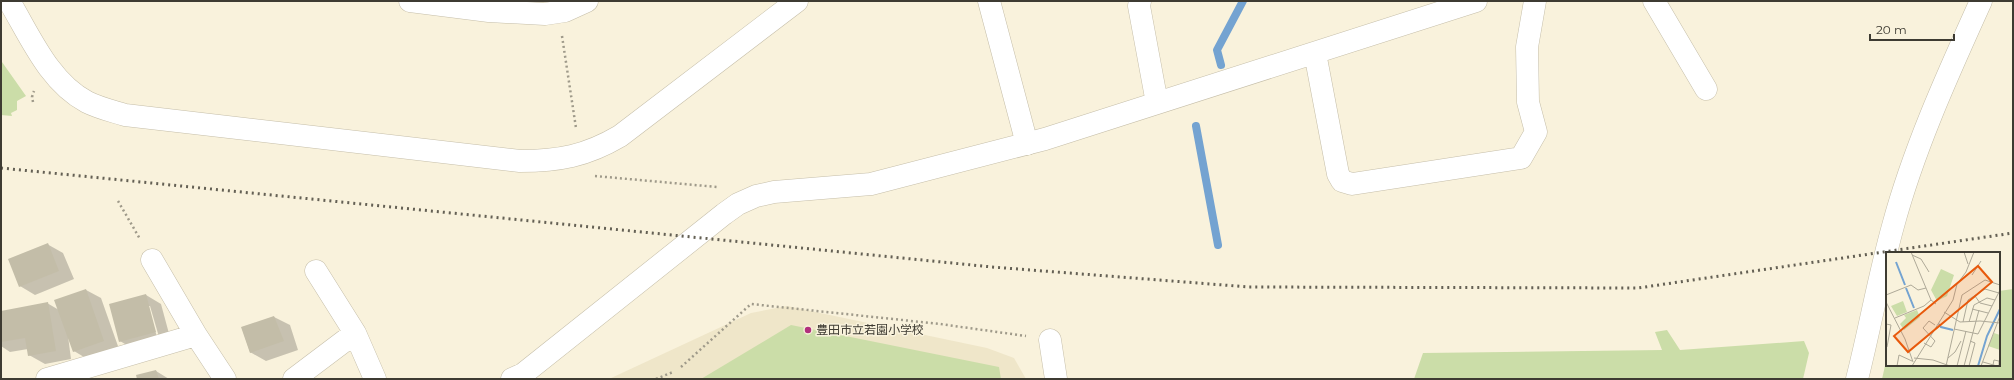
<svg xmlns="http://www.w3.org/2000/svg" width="2014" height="380" font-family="Montserrat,'Noto Sans JP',sans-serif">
  <rect width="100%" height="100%" fill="#f9f2dc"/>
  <!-- built -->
  <path fill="#efe6c9" d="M 787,306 L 987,348 L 1014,358 L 1026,379 L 609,379 L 751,313 Z"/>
  <!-- green -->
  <path fill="#cbdda8" d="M 2,62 L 26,96 L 17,101 L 17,110 L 11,113 L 12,116 L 1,115 Z
    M 2013,289 L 2013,379 L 1882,379 L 1887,357 L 1887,365 L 1999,365 L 1999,291 Z
    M 791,325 L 999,367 L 1001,379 L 701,379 Z
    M 1667,330 L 1680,350 L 1804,341 L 1809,353 L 1803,379 L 1414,379 L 1423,353 L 1662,350 L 1655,332 Z"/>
  <!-- shadow -->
  <path fill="#0003" fill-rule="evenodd" d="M 47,244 L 63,253 L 74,279 L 35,295 L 20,286 Z
    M 86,290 L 101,298 L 119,349 L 89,360 L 74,351 L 68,336 L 71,359 L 45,364 L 29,355 L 28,349 L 10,352 L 1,346 L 1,312 L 47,303 L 59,310 Z
    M 146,295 L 161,304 L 171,341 L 135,350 L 120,341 ZM 148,306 L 150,306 L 159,337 L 157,337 Z
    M 274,317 L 290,325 L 298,350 L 266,361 L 250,352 L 242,328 Z
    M 156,371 L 169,379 L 138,379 Z"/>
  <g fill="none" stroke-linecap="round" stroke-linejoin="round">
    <!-- stream -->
    <path stroke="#74a3d1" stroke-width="8" d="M 1221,65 L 1217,50 L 1243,1
      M 1196,126 L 1218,245"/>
  </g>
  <!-- building -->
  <path fill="#c3bda8" d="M 48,243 L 59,271 L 19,287 L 8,259 Z
    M 86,289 L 104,341 L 73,352 L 54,300 Z
    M 146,294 L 156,332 L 119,342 L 109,304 Z
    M 48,302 L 56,351 L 28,356 L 25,338 L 1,342 L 1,311 Z
    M 274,316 L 284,341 L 250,353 L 241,327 Z
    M 156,370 L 159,379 L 137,379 L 136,375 Z"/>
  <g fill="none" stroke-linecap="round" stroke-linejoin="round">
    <defs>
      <path id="minor" d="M 9,1 C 30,36 49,82 87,102 C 99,108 112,111 125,115 L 520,161 C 559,161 586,156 620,136 L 797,1
        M 410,1 L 489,11 L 545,14 L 565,11 L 587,1
        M 1140,1 L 1139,6 L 1157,103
        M 1654,1 L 1706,89
        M 1315,53 L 1338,174 L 1342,181 L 1352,184 L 1521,158 L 1536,132 L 1528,102 L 1527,47 L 1535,1
        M 152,260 L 196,335 L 225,379
        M 316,271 L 355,333 L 375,379
        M 1050,340 L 1056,379
        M 47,379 L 196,335
        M 294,379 L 355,333
        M 512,379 L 523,374 L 724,214 L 738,204 L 756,196 L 774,192 L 871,184 L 1045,139 L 1476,1"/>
      <path id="tertiary" d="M 989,1 L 1027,144
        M 1857,379 C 1870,328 1879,276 1893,226 C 1914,148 1948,74 1981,1"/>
    </defs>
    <!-- minor casing -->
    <use href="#minor" stroke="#c5bea9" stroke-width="23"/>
    <!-- tertiary casing -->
    <use href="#tertiary" stroke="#c5bea9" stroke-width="23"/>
    <!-- path -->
    <path stroke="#9f9a8a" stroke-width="2.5" stroke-dasharray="2 3" stroke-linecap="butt" d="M 562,36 L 576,128
      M 33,102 L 32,97 L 34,91
      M 595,176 L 717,187
      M 118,201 L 140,239
      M 681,367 L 751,304 L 940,324 L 1026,336
      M 656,379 L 673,372"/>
    <!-- minor -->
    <use href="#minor" stroke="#fff" stroke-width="22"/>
    <!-- tertiary -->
    <use href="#tertiary" stroke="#fff" stroke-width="22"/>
    <!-- rail -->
    <path stroke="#646054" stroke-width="3" stroke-dasharray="2 4" stroke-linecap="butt" d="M 1,168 L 992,267 L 1249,287 L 1638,288 L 2013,233"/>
  </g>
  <!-- markers -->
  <circle fill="#b1307d" stroke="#f9f2dc" stroke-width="1.5" cx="808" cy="330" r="4"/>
  <g text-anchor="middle" stroke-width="3" stroke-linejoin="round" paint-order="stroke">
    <!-- poi labels -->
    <g font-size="12" fill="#3e3b32" stroke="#f9f2dc" text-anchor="start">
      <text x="816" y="334">豊田市立若園小学校</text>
    </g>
  </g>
  <!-- overview -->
  <g transform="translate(1886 252)">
    <rect width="114" height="114" fill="#f9f2dc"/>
    <path d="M 55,17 L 68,23 L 61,44 L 51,49 L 45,38 ZM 17,49 L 21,60 L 11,64 L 5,54 ZM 31,58 L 34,65 L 18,78 L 14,72 L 20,66 L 18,63 ZM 108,81 L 114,83 L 114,98 L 102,94 Z" fill="#cbdda8"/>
    <path fill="none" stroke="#74a3d1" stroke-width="2" d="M 10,10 L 19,33M 20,36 L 28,56M 53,72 L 55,75 L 67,78M 92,114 L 101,84 L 114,57"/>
    <path fill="none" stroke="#aea998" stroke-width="1" d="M 25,0 L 45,48 L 50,52M 78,0 L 82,12M 26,3 L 35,7 L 43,20M 86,23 L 95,9M 0,43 L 25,33 L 32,38 L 40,36M 89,44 L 94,51 L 106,54M 0,50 L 19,87 L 27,110M 86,57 L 102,61M 58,60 L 74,70 L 94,69 L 114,71M 9,66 L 38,54 L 45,48M 77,70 L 82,48 L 99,37 L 113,41M 83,70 L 88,53 L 101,46 L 109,48M 0,72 L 5,73 L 1,95M 68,77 L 92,82 L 114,38M 38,91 L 45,95 L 49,89 L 37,76 L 43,69 L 49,73M 28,106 L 47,108 L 64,114M 62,106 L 69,100 L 75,89M 97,110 L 111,114M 107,113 L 108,108 L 113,109 L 113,114M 11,114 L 13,103 L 26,109M 26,114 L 67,48 L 71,32 L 80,20 L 88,0M 60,114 L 76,43 L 99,28 L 114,33M 71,114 L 80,79M 78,114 L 93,58M 83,114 L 89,91 L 84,89M 95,114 L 114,64"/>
    <path fill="#e8590c" fill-opacity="0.15" stroke="#e8590c" stroke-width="2" d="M 92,14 L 106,30 L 22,100 L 8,84 Z"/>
    <rect width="114" height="114" fill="none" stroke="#3e3b32" stroke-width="2"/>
  </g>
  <!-- border -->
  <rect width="2014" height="380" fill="none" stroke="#3e3b32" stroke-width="4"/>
  <!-- scale -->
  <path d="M1870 34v6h84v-6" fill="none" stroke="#3e3b32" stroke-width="2"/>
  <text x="1876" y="34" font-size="12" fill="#3e3b32" stroke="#f9f2dc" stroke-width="3" paint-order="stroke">20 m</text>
</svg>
